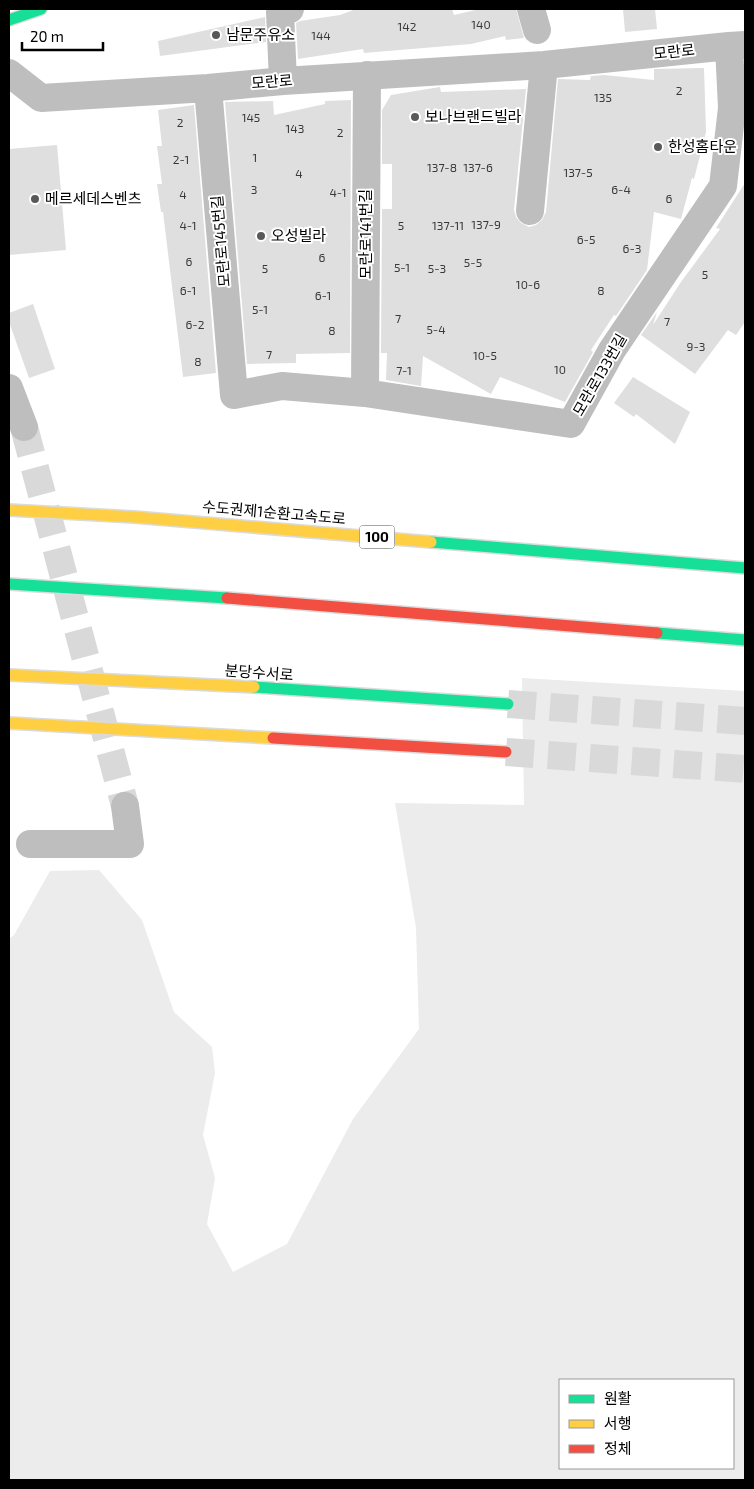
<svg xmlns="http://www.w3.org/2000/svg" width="754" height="1489" font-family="'Exo 2','Noto Sans KR',sans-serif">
  <rect width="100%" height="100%" fill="#fff"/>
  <!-- green -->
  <path fill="#ececec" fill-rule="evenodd" d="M 522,678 L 745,691 L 745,1480 L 9,1480 L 9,939 L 14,935 L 50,871 L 99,870 L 142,920 L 174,1012 L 212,1047 L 215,1073 L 203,1135 L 215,1178 L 207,1224 L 233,1272 L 287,1244 L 353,1119 L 419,1029 L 416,928 L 395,803 L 524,805 ZM 560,1380 L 733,1380 L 733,1468 L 560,1468 Z"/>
  <!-- building -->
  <path fill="#dfdfdf" d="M 356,9 L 452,9 L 454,15 L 480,9 L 516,9 L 524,38 L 506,40 L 505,36 L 471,44 L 364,53 L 363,49 L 298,59 L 296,23 L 300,21 L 340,15 Z
    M 623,9 L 655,9 L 657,29 L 625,32 Z
    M 265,17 L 266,42 L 160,56 L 158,41 Z
    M 704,68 L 706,132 L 694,179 L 692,178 L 681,219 L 654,212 L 647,270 L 616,316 L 614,315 L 591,350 L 593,352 L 565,402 L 500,377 L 491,394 L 423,356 L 421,386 L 386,380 L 387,353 L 381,353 L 382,209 L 392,209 L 392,164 L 382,164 L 382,110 L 391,95 L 440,87 L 441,92 L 526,89 L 514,210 L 516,217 L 521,223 L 529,227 L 536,225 L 542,220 L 546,212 L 558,79 L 590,80 L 591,76 L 604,75 L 654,80 L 654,69 Z
    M 351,100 L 350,353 L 296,354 L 296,363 L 247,364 L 225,102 L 273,101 L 274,115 L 325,104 L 325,101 Z
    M 194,105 L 216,373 L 183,377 L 163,212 L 161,212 L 157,184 L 162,184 L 157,146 L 162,146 L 158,110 Z
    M 57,145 L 66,250 L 9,255 L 9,149 Z
    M 745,183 L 745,322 L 736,335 L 728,330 L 695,374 L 641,335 L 657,312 L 653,325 L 681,282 L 720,229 L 716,228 Z
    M 33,304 L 55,369 L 29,378 L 9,322 L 9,313 Z
    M 633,377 L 690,412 L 675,444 L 636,414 L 634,417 L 614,403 Z"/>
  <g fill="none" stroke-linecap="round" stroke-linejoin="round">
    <!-- street-tunnel -->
    <path stroke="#d9d9d9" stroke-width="28" stroke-dasharray="28 14" stroke-linecap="butt" d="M 24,427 L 125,806"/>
    <!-- highway-tunnel -->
    <path stroke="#d9d9d9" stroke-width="28" stroke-dasharray="28 14" stroke-linecap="butt" d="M 508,704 L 745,721
      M 506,752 L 745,769"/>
    <defs>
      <path id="fast" d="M 9,20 L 41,9
        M 431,542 L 745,568
        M 9,584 L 227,598
        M 657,633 L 745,640
        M 254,687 L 508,704"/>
      <path id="slow" d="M 9,510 L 134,517 L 431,542
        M 9,675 L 254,687
        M 9,723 L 273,738"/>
      <path id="jam" d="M 227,598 L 657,633
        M 273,738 L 506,752"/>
    </defs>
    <!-- fast casing -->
    <use href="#fast" stroke="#dbdbdb" stroke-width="14"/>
    <!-- slow casing -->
    <use href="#slow" stroke="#dbdbdb" stroke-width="14"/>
    <!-- jam casing -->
    <use href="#jam" stroke="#dbdbdb" stroke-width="14"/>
    <!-- street -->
    <path stroke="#bebebe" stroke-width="28" d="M 531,9 L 537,30
      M 9,73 L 41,98 L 208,88 L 283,81 L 544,65 L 729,46 L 745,45
      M 283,81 L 280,12 L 290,9
      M 208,88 L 234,395 L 282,386 L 365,393 L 571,424 L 612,350 L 723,186 L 732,108 L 729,46
      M 530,211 L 544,65
      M 9,388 L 24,427
      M 365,393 L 367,75
      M 30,844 L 130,844 L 125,806"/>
    <!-- fast -->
    <use href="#fast" stroke="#16e098" stroke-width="11"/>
    <!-- slow -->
    <use href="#slow" stroke="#ffcf43" stroke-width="11"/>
    <!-- jam -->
    <use href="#jam" stroke="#f24e42" stroke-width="11"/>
  </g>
  <!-- markers -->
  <g fill="#595959" stroke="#fff" stroke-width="2">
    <circle cx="216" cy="35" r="5"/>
    <circle cx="415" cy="117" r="5"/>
    <circle cx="658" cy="147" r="5"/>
    <circle cx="35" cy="199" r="5"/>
    <circle cx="261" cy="236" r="5"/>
  </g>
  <g text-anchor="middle" stroke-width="4" stroke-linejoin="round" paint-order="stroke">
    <!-- number labels -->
    <g font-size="12" fill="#383838">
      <text x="481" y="29">140</text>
      <text x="407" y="31">142</text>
      <text x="321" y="40">144</text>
      <text x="679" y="95">2</text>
      <text x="603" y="102">135</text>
      <text x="251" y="122">145</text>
      <text x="180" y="127">2</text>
      <text x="295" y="133">143</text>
      <text x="340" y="137">2</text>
      <text x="255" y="162">1</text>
      <text x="181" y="164">2-1</text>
      <text x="442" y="172">137-8</text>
      <text x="478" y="172">137-6</text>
      <text x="578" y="177">137-5</text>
      <text x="299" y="178">4</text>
      <text x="254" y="194">3</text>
      <text x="621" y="194">6-4</text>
      <text x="338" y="197">4-1</text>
      <text x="183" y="199">4</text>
      <text x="669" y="203">6</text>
      <text x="486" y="229">137-9</text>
      <text x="188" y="230">4-1</text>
      <text x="401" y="230">5</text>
      <text x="448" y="230">137-11</text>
      <text x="586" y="244">6-5</text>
      <text x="632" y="253">6-3</text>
      <text x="322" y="262">6</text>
      <text x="189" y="266">6</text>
      <text x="473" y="267">5-5</text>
      <text x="402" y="272">5-1</text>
      <text x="265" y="273">5</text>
      <text x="437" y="273">5-3</text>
      <text x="705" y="279">5</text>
      <text x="528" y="289">10-6</text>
      <text x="188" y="295">6-1</text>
      <text x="601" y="295">8</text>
      <text x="323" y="300">6-1</text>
      <text x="260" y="314">5-1</text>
      <text x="398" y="323">7</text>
      <text x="667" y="326">7</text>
      <text x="195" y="329">6-2</text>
      <text x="436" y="334">5-4</text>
      <text x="332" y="335">8</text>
      <text x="696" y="351">9-3</text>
      <text x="269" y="359">7</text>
      <text x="485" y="360">10-5</text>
      <text x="198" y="366">8</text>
      <text x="560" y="374">10</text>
      <text x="404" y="375">7-1</text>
    </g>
    <!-- shield labels -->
    <rect fill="#fff" stroke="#4c4c4c" stroke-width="1" x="359.5" y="525.5" width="35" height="23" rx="4"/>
    <g font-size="14" font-weight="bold" fill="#000">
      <text x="377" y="542">100</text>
    </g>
    <!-- poi labels -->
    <g font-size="15" fill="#000" stroke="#fff" text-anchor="start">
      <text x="226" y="40">남문주유소</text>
      <text x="425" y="122">보나브랜드빌라</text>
      <text x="668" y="152">한성홈타운</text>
      <text x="45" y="204">메르세데스벤츠</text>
      <text x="271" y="241">오성빌라</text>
    </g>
    <!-- street labels -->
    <g font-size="15" fill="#000" stroke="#fff">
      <text transform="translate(674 52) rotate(-6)" y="5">모란로</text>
      <text transform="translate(272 82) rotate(-5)" y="5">모란로</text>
      <text transform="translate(366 234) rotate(-90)" y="5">모란로141번길</text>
      <text transform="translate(221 241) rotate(-95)" y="5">모란로145번길</text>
      <text transform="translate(600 375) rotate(-60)" y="5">모란로133번길</text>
      <text transform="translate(274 513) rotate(5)" y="5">수도권제1순환고속도로</text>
      <text transform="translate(259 673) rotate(4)" y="5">분당수서로</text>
    </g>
  </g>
  <!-- border -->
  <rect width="754" height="1489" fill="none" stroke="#000000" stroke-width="20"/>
  <!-- legend -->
  <rect x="559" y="1379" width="175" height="90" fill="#ffffff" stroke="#999999"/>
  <rect x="569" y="1395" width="25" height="8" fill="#16e098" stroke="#999999"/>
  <text x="604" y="1404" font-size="15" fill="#000000">원활</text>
  <rect x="569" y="1420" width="25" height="8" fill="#ffcf43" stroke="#999999"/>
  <text x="604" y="1429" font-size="15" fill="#000000">서행</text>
  <rect x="569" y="1445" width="25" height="8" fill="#f24e42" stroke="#999999"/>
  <text x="604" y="1454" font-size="15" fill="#000000">정체</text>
  <!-- scale -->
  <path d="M22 42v8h81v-8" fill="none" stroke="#000000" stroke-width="2.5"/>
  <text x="30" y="42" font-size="15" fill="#000000" stroke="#ffffff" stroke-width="4" paint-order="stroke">20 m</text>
</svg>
